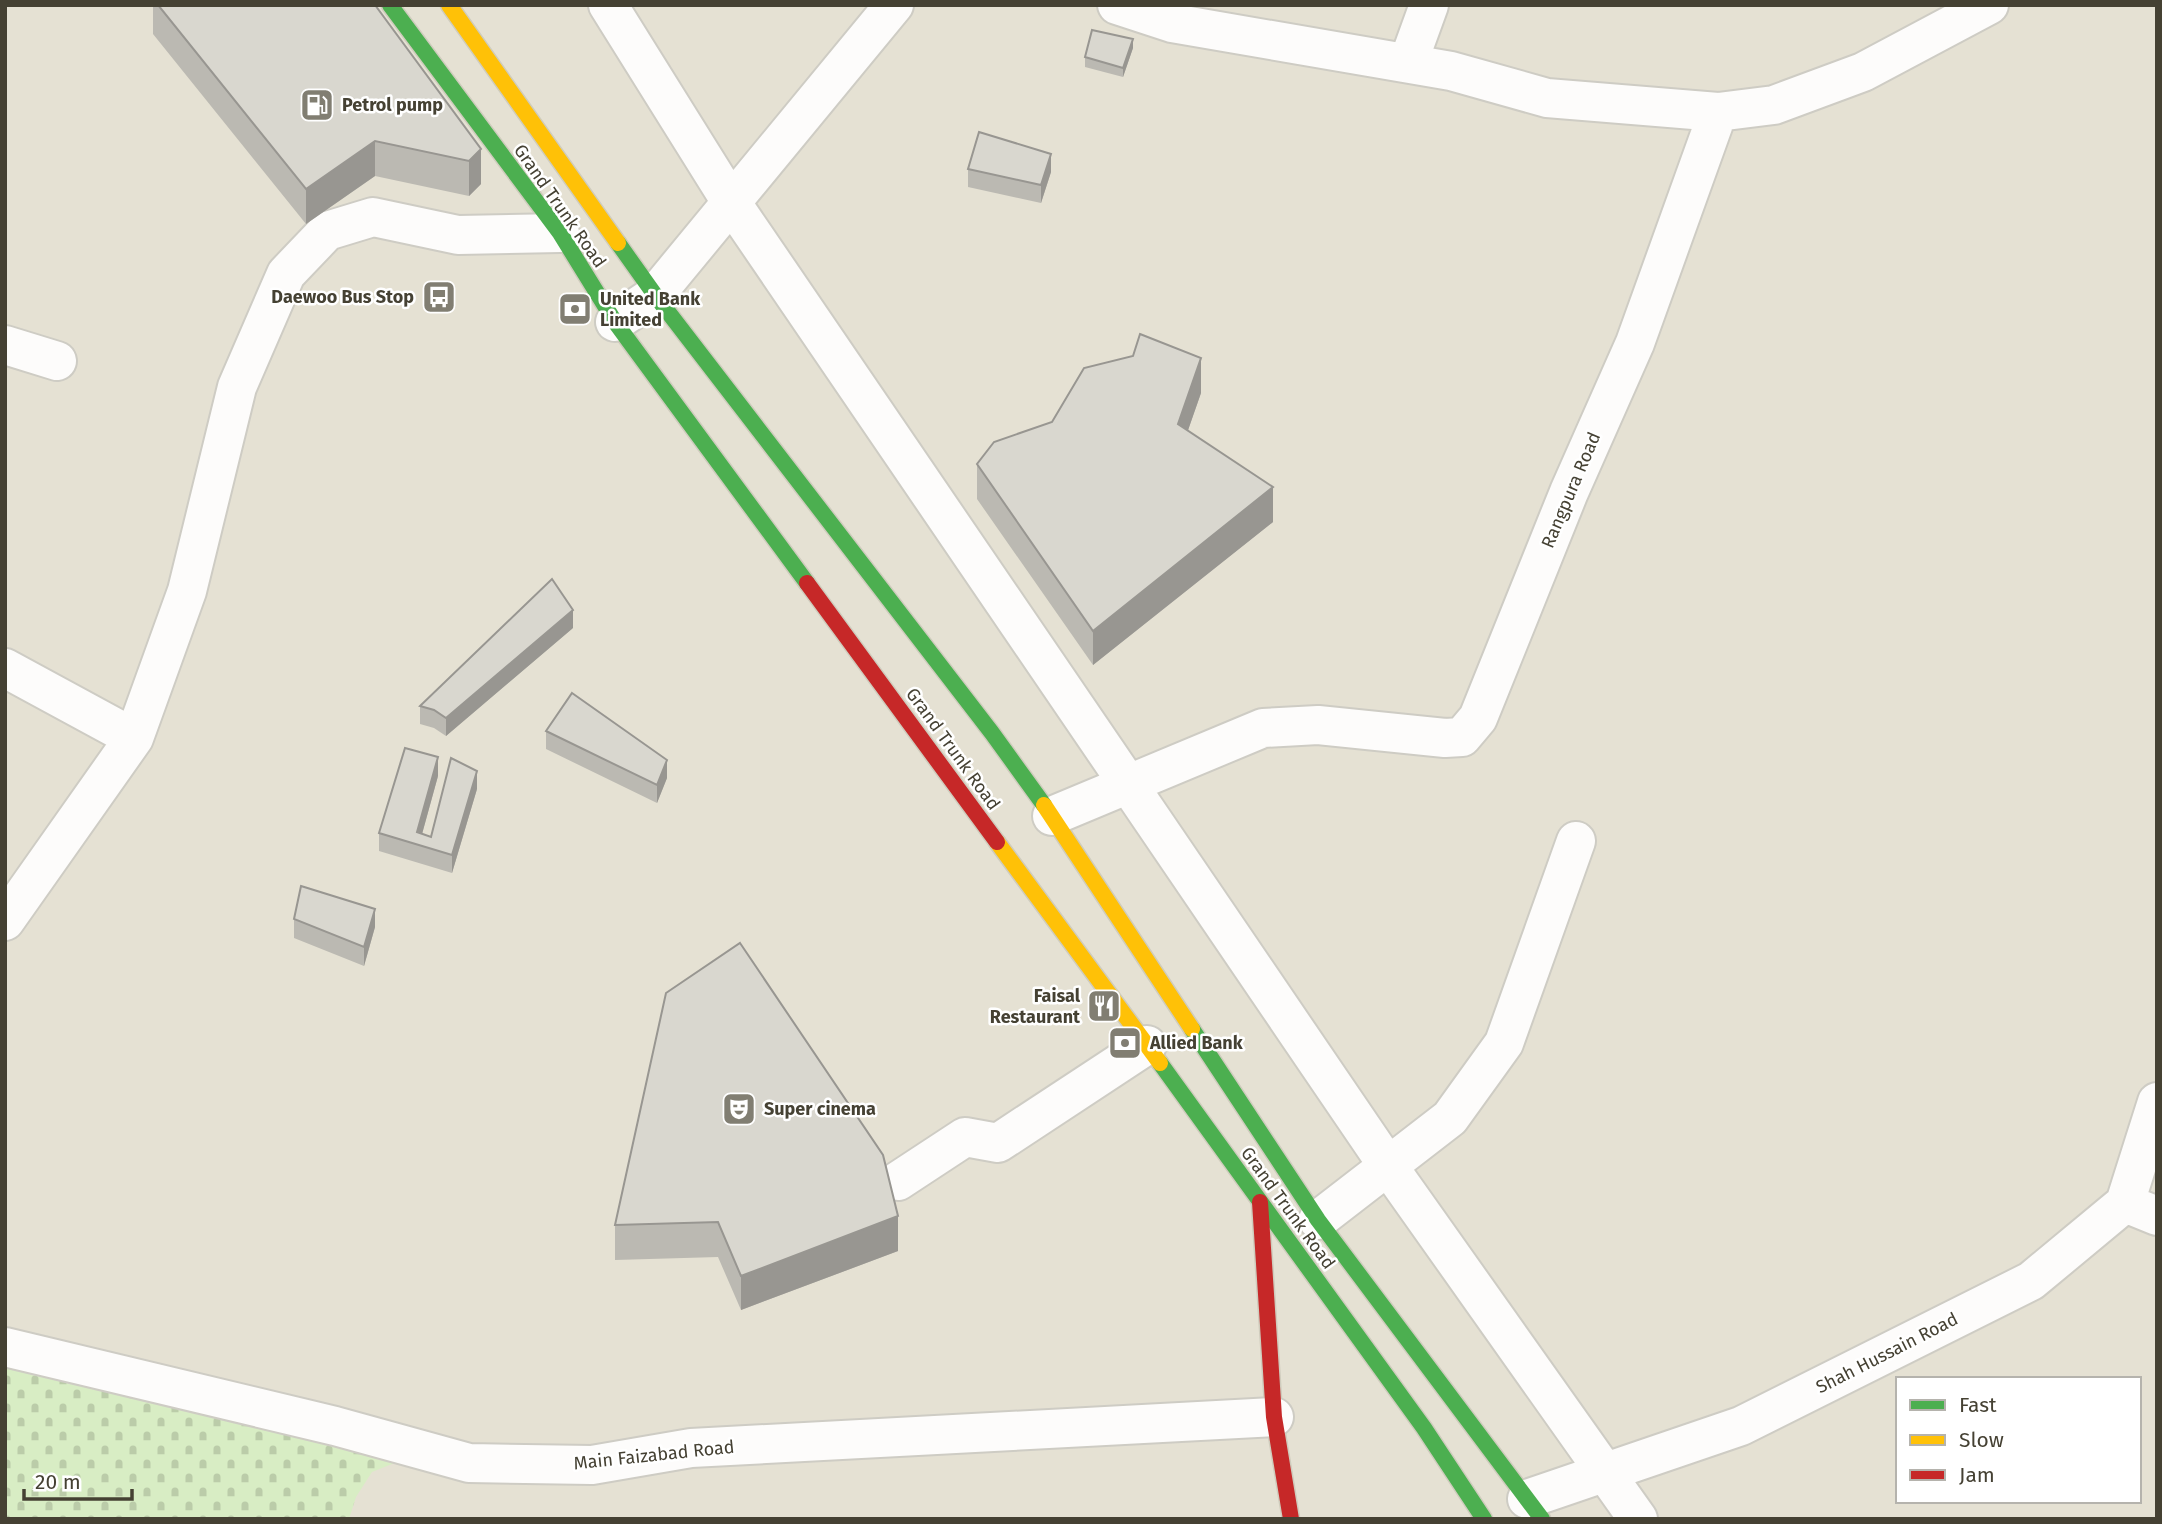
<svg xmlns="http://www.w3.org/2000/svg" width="2162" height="1524" font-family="'Fira Sans',sans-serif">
  <defs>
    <pattern id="cemetery-stones" width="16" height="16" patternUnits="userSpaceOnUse" patternTransform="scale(1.75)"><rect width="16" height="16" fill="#d8edc4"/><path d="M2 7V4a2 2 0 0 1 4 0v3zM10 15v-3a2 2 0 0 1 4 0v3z" fill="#bbcca9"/></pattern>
  </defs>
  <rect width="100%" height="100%" fill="#f0eee6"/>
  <!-- residential -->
  <path fill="#e5e1d3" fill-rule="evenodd" d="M 5,5 L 2157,5 L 2157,1519 L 5,1519 ZM 1898,1379 L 2139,1379 L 2139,1501 L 1898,1501 Z"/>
  <!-- cemetery -->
  <path fill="url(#cemetery-stones)" d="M 5,1363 L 402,1460 L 372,1472 L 356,1497 L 349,1519 L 5,1519 Z"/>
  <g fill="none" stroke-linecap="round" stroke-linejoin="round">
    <defs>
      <path id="street" d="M 608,5 L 731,202 L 1128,784 L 1388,1166 L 1638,1519
        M 1117,5 L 1172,23 L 1451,71 L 1547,98 L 1718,112 L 1774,105 L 1863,72 L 1989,5
        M 1408,63 L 1429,5
        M 615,322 L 655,295 L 894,5
        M 5,345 L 57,361
        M 5,668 L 134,738
        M 1052,816 L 1263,728 L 1318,725 L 1445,738 L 1462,737 L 1478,718 L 1569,492 L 1635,343 L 1718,112
        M 5,921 L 134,738 L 187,591 L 237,387 L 286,274 L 327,231 L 373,217 L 458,235 L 560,233
        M 898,1181 L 965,1137 L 998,1143 L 1147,1045
        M 2125,1203 L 2157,1216
        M 1318,1220 L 1450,1118 L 1504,1043 L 1576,841
        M 5,1347 L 335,1426 L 469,1463 L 592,1465 L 691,1448 L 1274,1417
        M 1527,1499 L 1741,1426 L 2031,1281 L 2125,1203 L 2157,1102"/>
      <path id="fast" d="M 390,5 L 560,233 L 615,322 L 807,583
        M 618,243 L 655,295 L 992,733 L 1044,805
        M 1192,1029 L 1318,1220 L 1542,1519
        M 1160,1063 L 1424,1428 L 1484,1519"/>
      <path id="slow" d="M 449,5 L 618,243
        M 1044,805 L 1192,1029
        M 997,842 L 1160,1063"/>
      <path id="jam" d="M 807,583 L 997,842
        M 1260,1202 L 1274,1417 L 1291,1519"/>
    </defs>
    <!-- street casing -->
    <use href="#street" stroke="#ceccc4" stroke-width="42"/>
    <!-- fast casing -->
    <use href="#fast" stroke="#cfccbd" stroke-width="19"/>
    <!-- slow casing -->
    <use href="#slow" stroke="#cfccbd" stroke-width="19"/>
    <!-- jam casing -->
    <use href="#jam" stroke="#cfccbd" stroke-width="19"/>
    <!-- street -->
    <use href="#street" stroke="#fdfcfb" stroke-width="38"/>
    <!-- fast -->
    <use href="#fast" stroke="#4caf50" stroke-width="16"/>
    <!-- slow -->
    <use href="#slow" stroke="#ffc107" stroke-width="16"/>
    <!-- jam -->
    <use href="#jam" stroke="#c62828" stroke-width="16"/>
  </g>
  <!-- wall -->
  <path fill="#bbb9b2" d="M 153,5 L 375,5 L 481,149 L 481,184 L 469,196 L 375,176 L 306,224 L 153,34 Z
    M 1133,48 L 1123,77 L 1085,67 L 1085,57 Z
    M 968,169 L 1051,172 L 1041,203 L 968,187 Z
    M 1201,393 L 1188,430 L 1273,522 L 1093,665 L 977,499 L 977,464 Z
    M 573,628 L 446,736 L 434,728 L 420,724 L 420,706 Z
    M 546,731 L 667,778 L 657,803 L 546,749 Z
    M 438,776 L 422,834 L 431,837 L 477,789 L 452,873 L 379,851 L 379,833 Z
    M 294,919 L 375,927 L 364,966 L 294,938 Z
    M 666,993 L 898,1251 L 741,1310 L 718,1257 L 615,1260 L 615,1225 Z"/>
  <!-- shaded-wall -->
  <path fill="#989691" d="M 1133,39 L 1133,48 L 1123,77 L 1123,68 Z
    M 375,141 L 375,176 L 306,224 L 306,189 Z
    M 481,149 L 481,184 L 469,196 L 469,161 Z
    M 1051,154 L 1051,172 L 1041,203 L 1041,185 Z
    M 1201,358 L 1201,393 L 1178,459 L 1178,424 Z
    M 1273,487 L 1273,522 L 1093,665 L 1093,631 Z
    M 573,610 L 573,628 L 446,736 L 446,718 Z
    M 438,757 L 438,776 L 419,845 L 417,832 Z
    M 667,760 L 667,778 L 657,803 L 657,785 Z
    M 477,771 L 477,789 L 452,873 L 452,855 Z
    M 375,909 L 375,927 L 364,966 L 364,947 Z
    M 898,1216 L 898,1251 L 741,1310 L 741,1276 Z"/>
  <!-- building -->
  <path fill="#d9d7cf" stroke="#989691" stroke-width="2" d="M 158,5 L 375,5 L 481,149 L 469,161 L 375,141 L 306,189 Z
    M 1092,30 L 1133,39 L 1123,68 L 1085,57 Z
    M 979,132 L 1051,154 L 1041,185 L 968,169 Z
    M 1140,334 L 1201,358 L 1178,424 L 1273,487 L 1093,631 L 977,464 L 994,442 L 1052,422 L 1084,368 L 1133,356 Z
    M 552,579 L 573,610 L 446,718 L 434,710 L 420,706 Z
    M 572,693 L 667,760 L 657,785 L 546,731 Z
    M 405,748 L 438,757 L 417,832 L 431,837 L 451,758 L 477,771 L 452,855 L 379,833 Z
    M 301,886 L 375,909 L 364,947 L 294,919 Z
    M 740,943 L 883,1155 L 898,1216 L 741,1276 L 718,1222 L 615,1225 L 666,993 Z"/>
  <!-- icons -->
  <defs>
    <symbol id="fuel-square" viewBox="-11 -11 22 22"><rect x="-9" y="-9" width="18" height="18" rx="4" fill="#817e72" stroke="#fff"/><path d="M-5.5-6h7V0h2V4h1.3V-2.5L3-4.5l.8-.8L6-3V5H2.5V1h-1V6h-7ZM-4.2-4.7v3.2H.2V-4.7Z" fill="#fff"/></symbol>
    <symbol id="bus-square" viewBox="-11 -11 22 22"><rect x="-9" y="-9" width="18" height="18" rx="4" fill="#817e72" stroke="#fff"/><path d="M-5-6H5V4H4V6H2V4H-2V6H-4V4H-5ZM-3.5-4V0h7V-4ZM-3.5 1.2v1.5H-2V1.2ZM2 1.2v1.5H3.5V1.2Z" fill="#fff"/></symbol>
    <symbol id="bank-square" viewBox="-11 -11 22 22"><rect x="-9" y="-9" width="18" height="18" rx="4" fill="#817e72" stroke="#fff"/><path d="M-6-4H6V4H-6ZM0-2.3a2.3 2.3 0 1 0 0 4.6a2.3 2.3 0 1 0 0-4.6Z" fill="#fff"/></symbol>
    <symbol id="restaurant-square" viewBox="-11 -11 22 22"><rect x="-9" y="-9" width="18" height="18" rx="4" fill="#817e72" stroke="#fff"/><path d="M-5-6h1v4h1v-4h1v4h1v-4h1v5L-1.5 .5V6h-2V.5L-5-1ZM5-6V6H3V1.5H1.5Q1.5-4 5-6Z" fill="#fff"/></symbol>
    <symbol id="theatre-square" viewBox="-11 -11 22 22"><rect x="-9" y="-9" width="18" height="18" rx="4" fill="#817e72" stroke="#fff"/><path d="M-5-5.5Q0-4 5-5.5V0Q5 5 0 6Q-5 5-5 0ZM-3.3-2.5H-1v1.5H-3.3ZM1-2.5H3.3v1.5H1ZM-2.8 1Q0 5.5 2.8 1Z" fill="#fff"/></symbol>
  </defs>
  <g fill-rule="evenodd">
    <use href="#fuel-square" x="298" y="86" width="38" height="38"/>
    <use href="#bus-square" x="420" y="278" width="38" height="38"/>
    <use href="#bank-square" x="556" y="290" width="38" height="38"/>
    <use href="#restaurant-square" x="1085" y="987" width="38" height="38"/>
    <use href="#bank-square" x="1106" y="1024" width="38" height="38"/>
    <use href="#theatre-square" x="720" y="1090" width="38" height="38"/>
  </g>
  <g text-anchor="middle" stroke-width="5" stroke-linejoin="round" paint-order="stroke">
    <!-- poi labels -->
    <g font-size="18" font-weight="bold" fill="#454133" stroke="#fff" text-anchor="start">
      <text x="342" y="111">Petrol pump</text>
      <text x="414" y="303" text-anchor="end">Daewoo Bus Stop</text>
      <text x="600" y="305">United Bank<tspan x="600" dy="21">Limited</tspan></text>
      <text x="1080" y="1002" text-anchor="end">Faisal<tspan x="1080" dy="21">Restaurant</tspan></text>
      <text x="1150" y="1049">Allied Bank</text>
      <text x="764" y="1115">Super cinema</text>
    </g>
    <!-- street labels -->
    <g font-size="18" fill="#454133" stroke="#fff">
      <text transform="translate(560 206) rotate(55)" y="6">Grand Trunk Road</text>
      <text transform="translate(1571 490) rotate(-67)" y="6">Rangpura Road</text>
      <text transform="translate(953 749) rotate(54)" y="6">Grand Trunk Road</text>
      <text transform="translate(1288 1208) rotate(54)" y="6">Grand Trunk Road</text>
      <text transform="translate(1887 1353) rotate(-27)" y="6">Shah Hussain Road</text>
      <text transform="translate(654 1455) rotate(-6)" y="6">Main Faizabad Road</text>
    </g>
  </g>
  <!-- border -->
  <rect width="2162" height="1524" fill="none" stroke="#454133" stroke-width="14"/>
  <!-- legend -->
  <rect x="1896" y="1377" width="245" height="126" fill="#ffffff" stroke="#b5b3ad" stroke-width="2"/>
  <rect x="1910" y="1400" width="35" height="10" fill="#4caf50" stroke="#b5b3ad" stroke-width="2"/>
  <text x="1959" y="1412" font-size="21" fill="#454133">Fast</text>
  <rect x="1910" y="1435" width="35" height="10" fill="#ffc107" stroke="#b5b3ad" stroke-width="2"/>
  <text x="1959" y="1447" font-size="21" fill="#454133">Slow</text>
  <rect x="1910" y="1470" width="35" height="10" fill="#c62828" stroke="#b5b3ad" stroke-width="2"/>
  <text x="1959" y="1482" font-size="21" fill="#454133">Jam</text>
  <!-- scale -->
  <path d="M24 1489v10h108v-10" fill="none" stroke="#454133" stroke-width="3.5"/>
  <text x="35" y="1489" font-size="21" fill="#454133" stroke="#ffffff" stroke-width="5" paint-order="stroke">20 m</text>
</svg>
